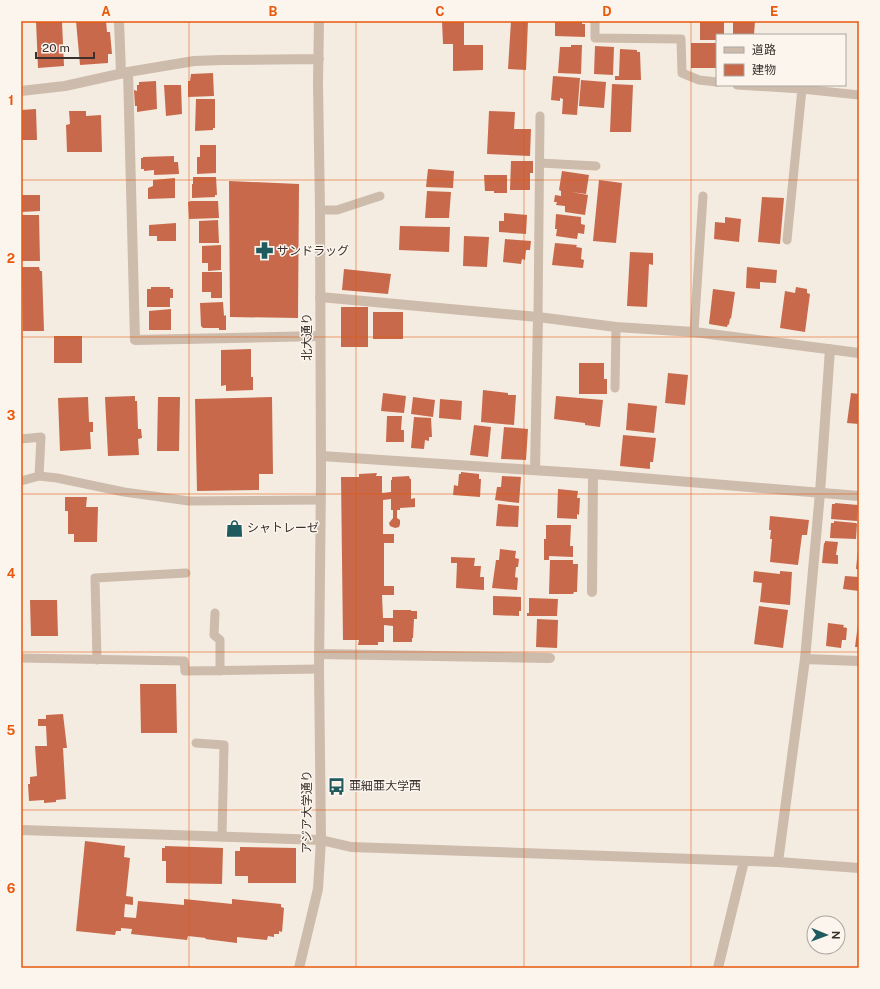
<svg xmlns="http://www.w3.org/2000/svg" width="880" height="989" font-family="'Public Sans','Noto Sans JP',sans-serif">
  <rect width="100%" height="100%" fill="#f4ebe1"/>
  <!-- building -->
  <path fill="#c8694b" d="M 36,21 L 67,21 L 67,22 L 62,22 L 64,66 L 38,68 Z
    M 76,21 L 106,21 L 107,32 L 110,32 L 112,54 L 108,54 L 108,63 L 80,65 Z
    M 442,21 L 464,21 L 464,45 L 483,45 L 483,70 L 453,71 L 453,44 L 443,44 Z
    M 511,21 L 528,21 L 526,70 L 508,69 Z
    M 555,21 L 582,21 L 582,24 L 585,24 L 585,37 L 555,36 Z
    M 700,21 L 724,21 L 724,35 L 717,35 L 717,40 L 700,40 Z
    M 733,21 L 755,21 L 754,35 L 733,35 Z
    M 691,43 L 717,43 L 717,68 L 691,68 Z
    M 571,45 L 582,45 L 581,74 L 558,73 L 560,47 L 571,47 Z
    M 595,46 L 614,47 L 613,75 L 594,74 Z
    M 620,49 L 637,50 L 637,52 L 640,52 L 641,80 L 615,80 L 615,76 L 619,76 Z
    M 213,73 L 214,96 L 188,97 L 188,81 L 190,81 L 191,74 Z
    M 553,76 L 580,78 L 577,115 L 562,114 L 563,99 L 560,98 L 560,101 L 551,100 Z
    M 581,80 L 606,82 L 604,108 L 579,106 Z
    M 156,81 L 157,109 L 137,112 L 137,106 L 135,106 L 134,90 L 137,91 L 137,85 L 139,85 L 139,82 Z
    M 612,84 L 633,85 L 631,132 L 610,132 Z
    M 164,85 L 181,85 L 182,114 L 166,116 Z
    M 196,99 L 215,99 L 215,128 L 213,128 L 213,130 L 195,131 Z
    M 36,109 L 37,140 L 21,140 L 21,110 Z
    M 69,111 L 86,111 L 86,116 L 101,115 L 102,152 L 67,152 L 66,125 L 70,124 Z
    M 489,111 L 515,112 L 514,129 L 531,129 L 530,156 L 487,154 Z
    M 200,145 L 216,145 L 216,173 L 197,174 L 197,157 L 200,157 Z
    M 174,156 L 174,162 L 178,162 L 179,174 L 154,175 L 154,170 L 144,171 L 144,169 L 141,169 L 141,158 L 143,158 L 143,157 Z
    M 511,161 L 533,161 L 533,173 L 530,173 L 530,190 L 510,190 Z
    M 428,169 L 454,171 L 453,188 L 426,187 Z
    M 562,171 L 589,175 L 586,194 L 571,192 L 588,195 L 585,215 L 565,212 L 565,206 L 556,205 L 557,202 L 554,202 L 555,195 L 561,196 L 561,191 L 559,190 Z
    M 484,175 L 507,175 L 507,193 L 494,193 L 494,191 L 485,191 Z
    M 193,177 L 216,177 L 217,195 L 215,195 L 215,197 L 192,198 L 192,184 L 193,184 Z
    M 175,178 L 175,198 L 148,199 L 148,188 L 153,186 L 153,180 Z
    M 599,180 L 622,183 L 616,243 L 593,241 Z
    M 229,181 L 299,184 L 298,318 L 230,317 Z
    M 427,191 L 451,192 L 449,218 L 425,218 Z
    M 21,195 L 40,195 L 40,211 L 21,212 Z
    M 762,197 L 784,198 L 780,244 L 758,242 Z
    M 191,201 L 218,201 L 219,218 L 189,219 L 188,202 Z
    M 504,213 L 527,215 L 526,234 L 499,232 L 499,221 L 504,221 Z
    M 556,214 L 581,217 L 581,224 L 585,225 L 584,234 L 578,233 L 577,239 L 556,236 L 557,229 L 555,229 Z
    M 21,215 L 39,215 L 40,261 L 21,261 Z
    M 725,217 L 741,219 L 739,242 L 714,239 L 715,222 L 725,223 Z
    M 218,220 L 219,243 L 199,243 L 199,221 Z
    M 176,223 L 176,241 L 157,241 L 157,236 L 149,236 L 149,225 Z
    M 400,226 L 450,227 L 449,252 L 399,250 Z
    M 464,236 L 489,237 L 487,267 L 463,266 Z
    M 505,239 L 531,241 L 530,250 L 526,250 L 525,260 L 522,259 L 521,264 L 503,262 Z
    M 555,243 L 577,245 L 576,247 L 582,248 L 581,259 L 584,260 L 583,268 L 552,265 Z
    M 221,245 L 221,270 L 208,271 L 208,263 L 202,263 L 202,246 Z
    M 630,252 L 653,253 L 653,265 L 649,264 L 647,307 L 627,306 Z
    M 21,267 L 39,267 L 40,271 L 42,271 L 44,331 L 23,331 L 22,274 L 21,275 Z
    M 747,267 L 777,270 L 776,283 L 760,282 L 760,289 L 746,288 Z
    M 344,269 L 391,274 L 388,294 L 342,290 Z
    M 202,272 L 222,272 L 222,298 L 211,298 L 211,292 L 202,292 Z
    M 151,287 L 170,287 L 170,289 L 173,289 L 173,298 L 170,298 L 170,307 L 147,307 L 147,289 L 151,289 Z
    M 796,287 L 807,289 L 807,293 L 810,294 L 805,332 L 780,328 L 785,291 L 795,293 Z
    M 713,289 L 735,292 L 731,319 L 730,318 L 729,325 L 728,324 L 727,327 L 709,324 Z
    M 223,302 L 224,316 L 226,315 L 226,330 L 219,330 L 219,328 L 203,328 L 201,326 L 200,303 Z
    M 341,307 L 368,307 L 368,347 L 341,347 Z
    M 171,309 L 171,330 L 149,330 L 149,311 Z
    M 373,312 L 403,312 L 403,339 L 373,339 Z
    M 54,336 L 82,336 L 82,363 L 54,363 Z
    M 251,349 L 251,377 L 253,377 L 253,390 L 226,391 L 226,385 L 221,386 L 221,350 Z
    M 579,363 L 604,363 L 604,379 L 607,379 L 607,394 L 579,394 Z
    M 668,373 L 688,375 L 685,405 L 665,403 Z
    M 483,390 L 508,393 L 508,395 L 516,395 L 514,425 L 481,422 Z
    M 383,393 L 406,396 L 404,413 L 381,411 Z
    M 851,393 L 859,394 L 859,424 L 847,423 Z
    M 135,396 L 135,401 L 137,401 L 138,429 L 141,429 L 142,438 L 138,439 L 139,455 L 108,456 L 105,397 Z
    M 556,396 L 603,400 L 600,427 L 585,425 L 585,423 L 554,419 Z
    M 88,397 L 89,422 L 93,422 L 93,432 L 90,432 L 91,449 L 60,451 L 58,398 Z
    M 158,397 L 180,397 L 179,451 L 157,451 Z
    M 272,397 L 273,474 L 259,474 L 259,490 L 197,491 L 195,399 Z
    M 413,397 L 435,400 L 433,417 L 411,414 Z
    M 440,399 L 462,401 L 461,420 L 439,418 Z
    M 628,403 L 657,406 L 654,433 L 626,430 Z
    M 387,416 L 402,416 L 401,430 L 404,430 L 404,442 L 386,442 Z
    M 414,417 L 431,418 L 432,437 L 429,437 L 429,441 L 425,440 L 424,449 L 411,448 Z
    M 474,425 L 491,427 L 488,457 L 470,455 Z
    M 504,427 L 528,429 L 526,460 L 501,459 Z
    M 623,435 L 656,438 L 653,462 L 650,462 L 650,469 L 620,466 Z
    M 461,472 L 479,474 L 479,479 L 481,479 L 480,497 L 453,495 L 454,485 L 458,486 L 459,474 L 461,474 Z
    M 377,473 L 376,476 L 382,476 L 382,493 L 391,492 L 391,480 L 392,480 L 392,477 L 409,476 L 410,479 L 411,479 L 411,499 L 415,498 L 415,507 L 400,508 L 400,510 L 397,510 L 397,518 L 400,520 L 400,524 L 399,527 L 395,528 L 390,526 L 389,523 L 393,518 L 393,510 L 391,510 L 391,499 L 383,500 L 383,534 L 394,534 L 394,543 L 384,543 L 384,586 L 394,586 L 394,595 L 382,595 L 383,618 L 393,618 L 393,610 L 411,610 L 411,611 L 417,611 L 417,619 L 414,619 L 413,638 L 412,638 L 412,642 L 393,642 L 393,626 L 384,625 L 384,642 L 378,642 L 378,645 L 358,645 L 359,640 L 343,640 L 341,477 L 359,477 L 359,474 Z
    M 502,476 L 521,477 L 519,503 L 495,500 L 497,487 L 501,487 Z
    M 558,489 L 578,491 L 577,498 L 580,498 L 579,515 L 577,514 L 577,519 L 557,518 Z
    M 65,497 L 87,497 L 86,507 L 98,507 L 97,542 L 74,542 L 74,534 L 68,534 L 68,511 L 65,511 Z
    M 835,503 L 858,505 L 857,521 L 831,519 L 832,504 L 835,504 Z
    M 498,504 L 519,506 L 518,527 L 496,526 Z
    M 770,516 L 809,520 L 807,535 L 802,535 L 798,565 L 770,562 L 772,539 L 770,539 L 771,530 L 769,530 Z
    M 834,521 L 856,523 L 857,524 L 856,539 L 830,538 L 831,523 L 834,523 Z
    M 546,525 L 571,525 L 570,546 L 573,546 L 573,557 L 549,556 L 549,560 L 544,560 L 544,539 L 546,539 Z
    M 825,541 L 838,542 L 836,555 L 838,555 L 838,564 L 822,563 L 824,543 L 825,543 Z
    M 500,549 L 516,551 L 515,558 L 519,559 L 518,567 L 516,567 L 515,577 L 518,578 L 517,590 L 492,588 L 496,560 L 499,560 Z
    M 858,549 L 859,549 L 859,569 L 856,569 Z
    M 451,557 L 475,558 L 474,566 L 481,566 L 480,577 L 484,577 L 484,590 L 456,588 L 457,563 L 451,563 Z
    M 550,560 L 573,560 L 573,564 L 578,564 L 577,592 L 574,592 L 573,594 L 549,594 Z
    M 754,571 L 780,574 L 780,571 L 792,572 L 790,605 L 760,602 L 762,583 L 753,582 Z
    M 845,576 L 859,577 L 859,591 L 843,589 Z
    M 493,596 L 521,597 L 521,611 L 519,611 L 519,616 L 493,615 Z
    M 529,598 L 558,599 L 557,616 L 527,616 L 527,613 L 529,613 Z
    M 30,600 L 57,600 L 58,636 L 31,636 Z
    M 759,606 L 788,610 L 783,648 L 754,644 Z
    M 537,619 L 558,620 L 557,648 L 536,647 Z
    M 828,623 L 844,625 L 843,627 L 847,628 L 846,640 L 842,640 L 841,648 L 826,646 Z
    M 858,624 L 859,624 L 859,647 L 855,647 Z
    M 140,684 L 176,684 L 177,733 L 141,733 Z
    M 63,714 L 67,748 L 63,748 L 66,799 L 56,800 L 56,802 L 44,803 L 44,800 L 29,801 L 28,784 L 30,784 L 30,777 L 37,776 L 35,746 L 47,746 L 46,726 L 38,726 L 38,719 L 46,719 L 46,715 Z
    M 85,841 L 125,846 L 124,857 L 130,858 L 126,896 L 133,897 L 133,905 L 125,904 L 124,917 L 136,918 L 138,901 L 184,905 L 184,899 L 232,904 L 232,899 L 281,904 L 281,907 L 284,908 L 282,932 L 279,931 L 279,934 L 274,934 L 274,937 L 268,936 L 267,940 L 237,937 L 237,943 L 205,939 L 206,938 L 188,936 L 187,940 L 131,934 L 132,929 L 121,928 L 121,931 L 116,931 L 115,935 L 76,931 Z
    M 165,846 L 223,848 L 222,884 L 166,883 L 166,861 L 162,861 L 162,848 L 165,848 Z
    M 240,847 L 296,848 L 296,883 L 248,883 L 248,876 L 235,876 L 235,851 L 240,851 Z"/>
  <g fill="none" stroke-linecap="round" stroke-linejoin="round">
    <!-- service -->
    <path stroke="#cdbbac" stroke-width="9" d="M 595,21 L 595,38 L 681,39 L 682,73 L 699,80 L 717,82
      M 737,85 L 802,89 L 859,95
      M 540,163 L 596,166
      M 320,210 L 337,210 L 380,196
      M 787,240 L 802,89
      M 538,317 L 540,116
      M 694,332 L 703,196
      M 615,388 L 616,327
      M 21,439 L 41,437 L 39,476
      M 21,481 L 39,476 L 57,478 L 124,492 L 189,501 L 321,500
      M 215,613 L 214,635 L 220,640 L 220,671
      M 21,658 L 184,661 L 185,671 L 319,669
      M 97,660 L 95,578 L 186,573
      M 196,743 L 224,745 L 222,837"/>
    <!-- minor -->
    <path stroke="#cdbbac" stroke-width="10" d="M 119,21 L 121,73
      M 21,91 L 65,86 L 128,72 L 135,340 L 320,336
      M 320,297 L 538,317 L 616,327 L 694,332 L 859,353
      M 321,456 L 593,474 L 859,496
      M 535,470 L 538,317
      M 592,592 L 593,474
      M 319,654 L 550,658
      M 805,659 L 859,661
      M 21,830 L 321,840 L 351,847 L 778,862 L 859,868
      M 778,862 L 805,659 L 820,493 L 830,349
      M 718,968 L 744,861"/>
    <!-- tertiary -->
    <path stroke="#cdbbac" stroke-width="10" d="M 128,72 L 194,61 L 221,60 L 319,59
      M 299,968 L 318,889 L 321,840 L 319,669 L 321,478 L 320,210 L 318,83 L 319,21"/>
  </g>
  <!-- grid -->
  <path fill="none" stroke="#e8590c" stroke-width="1" stroke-opacity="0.55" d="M 189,21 L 189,968M 356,21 L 356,968M 524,21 L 524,968M 691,21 L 691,968M 21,180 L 859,180M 21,337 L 859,337M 21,494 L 859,494M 21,652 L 859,652M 21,810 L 859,810"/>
  <!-- icons -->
  <defs>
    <symbol id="pharmacy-bare" viewBox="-9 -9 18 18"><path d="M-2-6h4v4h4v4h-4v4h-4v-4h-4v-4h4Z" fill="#1f5a5e" stroke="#fbf5ee" stroke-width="2.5" paint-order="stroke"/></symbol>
    <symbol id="shop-bare" viewBox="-9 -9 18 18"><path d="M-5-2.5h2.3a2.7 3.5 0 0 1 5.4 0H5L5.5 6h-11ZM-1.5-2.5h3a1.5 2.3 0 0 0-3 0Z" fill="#1f5a5e" stroke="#fbf5ee" stroke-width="2.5" paint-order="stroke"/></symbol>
    <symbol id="bus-bare" viewBox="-9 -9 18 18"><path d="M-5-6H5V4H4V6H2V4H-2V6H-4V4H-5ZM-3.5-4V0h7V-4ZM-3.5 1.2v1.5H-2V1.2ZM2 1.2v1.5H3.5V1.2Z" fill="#1f5a5e" stroke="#fbf5ee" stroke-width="2.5" paint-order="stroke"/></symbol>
  </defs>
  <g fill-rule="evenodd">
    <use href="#pharmacy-bare" x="252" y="238" width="25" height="25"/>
    <use href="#shop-bare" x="222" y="516" width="25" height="25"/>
    <use href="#bus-bare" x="324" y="774" width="25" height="25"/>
  </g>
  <g text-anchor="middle" stroke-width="3" stroke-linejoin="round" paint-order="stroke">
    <!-- poi labels -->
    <g font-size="12" fill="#3b302b" stroke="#fbf5ee" text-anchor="start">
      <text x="277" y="255">サンドラッグ</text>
      <text x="247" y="532">シャトレーゼ</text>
      <text x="349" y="790">亜細亜大学西</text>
    </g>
    <!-- street labels -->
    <g font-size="12" fill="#3b302b" stroke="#fbf5ee">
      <text transform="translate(307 337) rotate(-90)" y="4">北大通り</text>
      <text transform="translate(307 812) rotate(-90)" y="4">アジア大学通り</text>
    </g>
  </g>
  <!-- border -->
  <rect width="880" height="989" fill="none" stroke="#fbf5ee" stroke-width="44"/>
  <!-- legend -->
  <rect x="716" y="34" width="130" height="52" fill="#fbf5ee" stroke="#aea6a0"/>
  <rect x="724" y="47" width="20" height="6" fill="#cdbbac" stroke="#aea6a0"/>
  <text x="752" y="54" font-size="12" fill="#3b302b">道路</text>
  <rect x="724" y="64" width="20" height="12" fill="#c8694b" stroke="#aea6a0"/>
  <text x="752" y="74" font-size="12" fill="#3b302b">建物</text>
  <!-- north arrow -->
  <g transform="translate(826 935) rotate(91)"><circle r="19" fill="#fbf5ee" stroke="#aea6a0"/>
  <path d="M0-3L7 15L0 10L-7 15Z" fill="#1f5a5e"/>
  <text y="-6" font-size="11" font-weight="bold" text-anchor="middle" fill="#3b302b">N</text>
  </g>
  <!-- scale -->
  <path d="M36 52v6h58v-6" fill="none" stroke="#3b302b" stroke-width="2"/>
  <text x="42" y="52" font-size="12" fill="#3b302b" stroke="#fbf5ee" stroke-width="3" paint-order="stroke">20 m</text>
  <rect x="22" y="22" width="836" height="945" fill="none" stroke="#e8590c" stroke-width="1.5"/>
  <g font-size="13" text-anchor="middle" font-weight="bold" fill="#e8590c">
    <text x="106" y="16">A</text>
    <text x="273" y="16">B</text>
    <text x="440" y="16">C</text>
    <text x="607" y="16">D</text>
    <text x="774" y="16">E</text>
    <text x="11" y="105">1</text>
    <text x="11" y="263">2</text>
    <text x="11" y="420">3</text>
    <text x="11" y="578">4</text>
    <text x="11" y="735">5</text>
    <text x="11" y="893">6</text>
  </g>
</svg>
